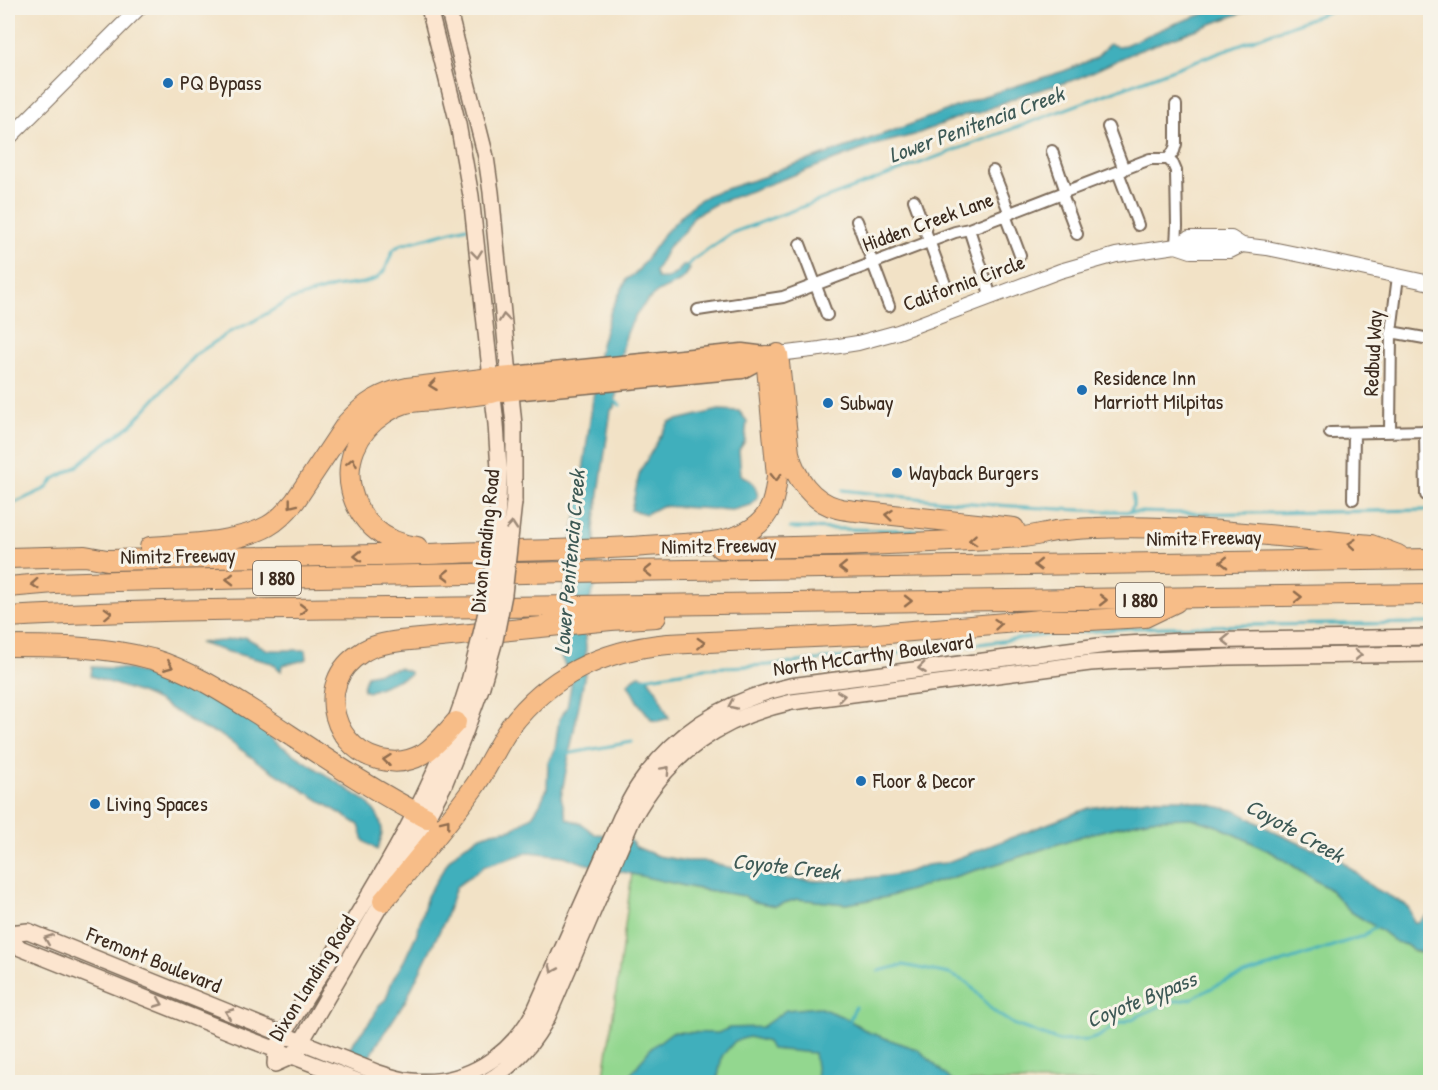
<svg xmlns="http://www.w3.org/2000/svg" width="1438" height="1090" font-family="'Patrick Hand',sans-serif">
  <rect width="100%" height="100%" fill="#f7f3e8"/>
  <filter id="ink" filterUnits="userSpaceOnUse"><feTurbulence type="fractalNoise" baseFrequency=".0167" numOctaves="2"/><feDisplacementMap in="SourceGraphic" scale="12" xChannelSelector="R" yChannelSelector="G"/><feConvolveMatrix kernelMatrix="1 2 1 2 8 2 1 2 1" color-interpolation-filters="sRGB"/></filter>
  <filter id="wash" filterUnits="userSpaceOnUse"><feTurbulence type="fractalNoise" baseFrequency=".008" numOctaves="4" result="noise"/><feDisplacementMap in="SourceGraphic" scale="24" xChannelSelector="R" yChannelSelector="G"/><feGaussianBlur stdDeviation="1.35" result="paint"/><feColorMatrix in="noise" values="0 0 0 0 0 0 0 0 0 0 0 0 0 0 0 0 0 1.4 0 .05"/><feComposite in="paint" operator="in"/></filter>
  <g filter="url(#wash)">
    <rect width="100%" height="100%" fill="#f2e2c6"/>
    <!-- green -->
    <path fill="#93d78f" stroke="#678056" stroke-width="1.5" d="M 1430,640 L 1430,646 L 1229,649 L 1228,645 Z
      M 1192,818 L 1220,827 L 1275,854 L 1329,889 L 1351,912 L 1379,929 L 1396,942 L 1406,945 L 1415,952 L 1430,955 L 1430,1082 L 603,1082 L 613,1015 L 632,873 L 693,888 L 744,896 L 751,901 L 775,906 L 797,899 L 846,904 L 887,897 L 1013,859 L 1085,835 L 1150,819 Z"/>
    <!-- water -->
    <path fill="#40afbc" stroke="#3e6c6d" stroke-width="1.5" d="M 1221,8 L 1255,8 L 1135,52 L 1077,79 L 1019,96 L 979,113 L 965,115 L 914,135 L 878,144 L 715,204 L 694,216 L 685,231 L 669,246 L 655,272 L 657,278 C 671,280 675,274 684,265 L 687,265 L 690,269 C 677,290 668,283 653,296 C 618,326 620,366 615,407 L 611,410 L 594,528 L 598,571 L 595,587 L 587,606 L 584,629 L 586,646 L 585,674 L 561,797 L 567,819 L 580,823 L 595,834 L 622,836 L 630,840 L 636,847 L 658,856 L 686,861 L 703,861 L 732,868 L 758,871 L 776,878 L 818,881 L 847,880 L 895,875 L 911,871 L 926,865 L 945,863 L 1089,808 L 1148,799 L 1184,799 L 1237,811 L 1276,833 L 1310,848 L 1335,855 L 1372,887 L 1405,904 L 1409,909 L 1414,922 L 1418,922 L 1430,913 L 1430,955 L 1415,951 L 1406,945 L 1396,942 L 1379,929 L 1351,912 L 1329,889 L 1275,854 L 1220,827 L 1192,818 L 1150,819 L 1085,835 L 1013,859 L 887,897 L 846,904 L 797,899 L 775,906 L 751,901 L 744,896 L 694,888 L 583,863 L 564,856 L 530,852 L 485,866 L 456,887 L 444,922 L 405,1002 L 379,1041 L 354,1082 L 329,1082 L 346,1052 L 374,1016 L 378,1006 L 386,999 L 392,981 L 404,961 L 417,933 L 427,896 L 449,860 L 463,846 L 479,837 L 492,832 L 513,829 L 533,815 L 540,804 L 547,788 L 548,763 L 555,749 L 559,719 L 567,708 L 572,680 L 557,649 L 566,563 L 577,514 L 600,348 L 611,310 L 627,279 L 637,272 L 664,234 L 684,213 L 696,202 L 710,194 L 766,176 L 780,169 L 821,156 L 909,125 L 984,96 L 1064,71 L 1096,58 L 1109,44 L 1117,46 L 1125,45 L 1174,24 Z
      M 719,410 L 739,411 L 747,421 L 745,441 L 739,450 L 741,475 C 754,482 755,483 758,497 L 751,505 L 732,510 L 661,506 L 646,514 L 631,510 L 640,471 L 669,422 Z
      M 245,637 L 268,650 L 306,650 L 307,659 L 297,662 L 282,665 L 281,671 L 272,663 L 225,651 L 199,643 L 223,641 Z
      M 92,667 L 127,669 L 164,679 L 221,702 L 249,720 L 277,743 L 366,801 C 381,817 387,829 377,850 L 364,841 L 359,825 L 261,764 L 219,734 L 202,728 L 158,701 L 143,694 L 91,676 Z
      M 399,668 L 410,672 L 410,675 L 368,692 L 363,690 L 364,683 L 367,675 Z
      M 639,675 L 647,677 L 657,691 L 669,718 L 658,721 L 652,720 L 637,701 L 628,684 L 631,680 Z
      M 818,1007 L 846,1018 L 868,1032 L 919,1050 L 953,1082 L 814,1082 L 817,1074 L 814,1053 L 771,1049 L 767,1042 L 749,1037 L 735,1041 L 722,1056 L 717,1082 L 625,1082 L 650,1049 L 672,1032 L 718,1033 L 729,1028 L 762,1027 L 786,1010 Z"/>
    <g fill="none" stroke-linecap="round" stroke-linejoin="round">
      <!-- stream -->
      <path stroke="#40afbc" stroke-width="3" d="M 685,269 L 693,260 L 732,233 L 1338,8
        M 615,401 L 620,405
        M 843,490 C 955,504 1068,511 1180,513 C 1263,514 1347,511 1430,510
        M 8,506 L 45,489 L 54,479 L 76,467 L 96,450 L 131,425 L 195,355 L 230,332 L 252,322 L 290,300 L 334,287 L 364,283 L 376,279 L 385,270 L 393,250 L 400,245 L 467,227
        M 1130,511 L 1133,506 L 1133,495
        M 790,528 L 948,531
        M 643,678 L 706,668 L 769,665 L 854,656 L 917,652 L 1056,634 L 1131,628 L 1246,625 L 1430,623
        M 566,754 L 632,742
        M 878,971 L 903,965 L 949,974 L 968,983 L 993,1011 L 1013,1024 L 1059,1041 L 1088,1040 L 1098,1037 L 1117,1024 L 1132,1019 L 1169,1002 L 1191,999 L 1223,982 L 1363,936 L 1378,925
        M 849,1022 L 855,1007"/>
    </g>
  </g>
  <g filter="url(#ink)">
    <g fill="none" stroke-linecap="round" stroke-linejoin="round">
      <defs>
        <path id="minor" d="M 1108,127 L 1124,170
          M 1052,151 L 1066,192
          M 993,171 L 1010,214
          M 1118,172 L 1138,225
          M 1062,194 L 1077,234
          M 914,200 L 945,284
          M 1005,215 L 1020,255
          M 857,221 L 889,306
          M 969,229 L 991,297
          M 800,244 L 827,315
          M 1176,246 L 1177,226 L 1176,171 L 1173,164 L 1168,159 L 1174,151 L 1176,144 L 1176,105
          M 698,310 L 783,297 L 955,232 L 969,229 L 1150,159 L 1168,159
          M 1391,332 L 1430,339
          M 1390,431 L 1391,332 L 1398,276
          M 1425,432 L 1426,495
          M 1330,433 L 1430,431
          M 1353,499 L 1354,433"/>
        <path id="tertiary" d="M 8,139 L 139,8
          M 1176,246 L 1189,238 L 1231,238 L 1242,245 L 1267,248 L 1306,256 L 1430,283
          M 778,354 L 820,349 L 858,343 L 898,332 L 1060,271 L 1116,255 L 1176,246 L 1191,251 L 1230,251 L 1242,245"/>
        <path id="secondary" d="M 429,8 L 458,124 L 471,196 L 496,424 L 499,469 L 498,504
          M 448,8 L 486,157 L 491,192 L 514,425 L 514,502
          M 469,681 C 431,809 352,922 283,1035 L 276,1050 L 275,1064 L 293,1056 L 383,901 L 444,785 L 463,738 L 482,686
          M 8,933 L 28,931 L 376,1072 C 388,1076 400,1080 412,1081 C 466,1086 511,1056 535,1010 L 621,817 C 627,806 632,795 639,785 C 675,732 728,700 790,686 L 1107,645 L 1182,641 L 1430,637
          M 8,936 L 20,948 L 235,1034 L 360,1082
          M 486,1082 C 514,1066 533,1045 548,1016 L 633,818 C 669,753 720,718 792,702 L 1090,663 L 1122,661 L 1229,657 L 1430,654"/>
        <path id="trunk" d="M 491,378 L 742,353 L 766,356 L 778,354
          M 492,393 L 742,369 L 766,356"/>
        <path id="motorway" d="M 778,354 L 789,453 C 795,477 811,501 837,508 C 843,510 850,510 856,511 L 1014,528
          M 150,547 C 185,544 238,543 268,526 C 279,520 287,511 295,501 L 347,423 C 365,403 381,393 407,388 L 491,378
          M 417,547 C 345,538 325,451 385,413 C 391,409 399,405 406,403 C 414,401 425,401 433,400 C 453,398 473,395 492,393
          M 720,548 C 821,548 922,543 1023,537 C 1034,536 1044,533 1055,531 C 1068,530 1082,528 1095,528 C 1187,524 1280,537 1371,545 L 1398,555
          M 8,558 L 85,556 L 107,560 L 428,554 C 506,550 583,551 661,545 C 691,543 727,546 753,528 C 772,516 775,496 777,476 L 766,356
          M 8,587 L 54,583 L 116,581 L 621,571 L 1430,559
          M 8,617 C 172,608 336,609 501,607 C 811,602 1121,601 1430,594
          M 8,646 C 56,646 104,646 152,659 C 192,671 229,696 264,718 C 316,752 371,790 427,818
          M 456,722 C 446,733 436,746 423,754 C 412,760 400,763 388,761 C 333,755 312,683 361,653 C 372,645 386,643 400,641 L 611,620 L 656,617
          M 383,901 C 413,865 444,828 472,790 C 487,770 496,747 510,727 C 550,675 603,650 668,644 L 877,634 L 1040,620 L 1089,620 L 1145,617 L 1176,602"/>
      </defs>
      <!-- minor casing -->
      <use href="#minor" stroke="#7b6a59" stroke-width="14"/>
      <!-- tertiary casing -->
      <use href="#tertiary" stroke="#7b6a59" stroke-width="16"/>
      <!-- secondary casing -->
      <use href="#secondary" stroke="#7b6a59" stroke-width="18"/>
      <!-- trunk casing -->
      <use href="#trunk" stroke="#7b6a59" stroke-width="21"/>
      <!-- motorway casing -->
      <use href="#motorway" stroke="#7b6a59" stroke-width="22"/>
      <!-- minor -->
      <use href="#minor" stroke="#fff" stroke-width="10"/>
      <!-- tertiary -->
      <use href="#tertiary" stroke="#fff" stroke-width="14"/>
      <!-- secondary -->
      <use href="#secondary" stroke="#fce5cf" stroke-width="15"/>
      <!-- trunk -->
      <use href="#trunk" stroke="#f7bd88" stroke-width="18"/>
      <!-- motorway -->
      <use href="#motorway" stroke="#f7bd88" stroke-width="20"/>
      <defs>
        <path id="secondary-bridge" d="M 469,681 C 477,651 485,621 490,591 C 494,562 496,533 498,504
          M 482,686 L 495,640 L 504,594 L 514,502"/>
      </defs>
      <!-- secondary-bridge casing -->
      <use href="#secondary-bridge" stroke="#7b6a59" stroke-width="18" stroke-linecap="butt"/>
      <!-- secondary-bridge -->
      <use href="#secondary-bridge" stroke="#fce5cf" stroke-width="15"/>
    </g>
    <!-- one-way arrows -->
    <defs><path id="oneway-chevron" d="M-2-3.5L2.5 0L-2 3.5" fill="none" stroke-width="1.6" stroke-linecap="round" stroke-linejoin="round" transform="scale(1.5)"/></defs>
    <g stroke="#9c8876">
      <use href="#oneway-chevron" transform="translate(477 254) rotate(84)"/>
      <use href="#oneway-chevron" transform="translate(504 318) rotate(-96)"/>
      <use href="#oneway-chevron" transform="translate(512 526) rotate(-85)"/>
      <use href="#oneway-chevron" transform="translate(1226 640) rotate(179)"/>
      <use href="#oneway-chevron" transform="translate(1358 655) rotate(-1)"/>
      <use href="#oneway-chevron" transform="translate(922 668) rotate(173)"/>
      <use href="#oneway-chevron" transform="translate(841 696) rotate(-8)"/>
      <use href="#oneway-chevron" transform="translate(732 705) rotate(155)"/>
      <use href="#oneway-chevron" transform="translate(666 770) rotate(-47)"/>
      <use href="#oneway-chevron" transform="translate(48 939) rotate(-158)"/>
      <use href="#oneway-chevron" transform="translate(553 969) rotate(114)"/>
      <use href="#oneway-chevron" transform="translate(159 1003) rotate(22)"/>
      <use href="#oneway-chevron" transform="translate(229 1013) rotate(-158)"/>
    </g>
    <g stroke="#906c4e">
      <use href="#oneway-chevron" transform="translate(433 385) rotate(173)"/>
      <use href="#oneway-chevron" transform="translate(352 462) rotate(-79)"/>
      <use href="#oneway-chevron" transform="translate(776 477) rotate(89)"/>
      <use href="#oneway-chevron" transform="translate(292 504) rotate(128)"/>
      <use href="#oneway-chevron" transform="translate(889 515) rotate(-174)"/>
      <use href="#oneway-chevron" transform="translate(973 540) rotate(176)"/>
      <use href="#oneway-chevron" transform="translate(1352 544) rotate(-175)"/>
      <use href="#oneway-chevron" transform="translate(358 556) rotate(179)"/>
      <use href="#oneway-chevron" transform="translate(1224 562) rotate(179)"/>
      <use href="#oneway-chevron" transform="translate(1038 565) rotate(179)"/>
      <use href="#oneway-chevron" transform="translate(843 568) rotate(179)"/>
      <use href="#oneway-chevron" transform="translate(648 571) rotate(179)"/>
      <use href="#oneway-chevron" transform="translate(446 575) rotate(179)"/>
      <use href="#oneway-chevron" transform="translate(230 579) rotate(179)"/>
      <use href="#oneway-chevron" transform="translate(35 584) rotate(176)"/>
      <use href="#oneway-chevron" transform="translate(1298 597) rotate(-1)"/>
      <use href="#oneway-chevron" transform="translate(1103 600)"/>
      <use href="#oneway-chevron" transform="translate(908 601)"/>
      <use href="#oneway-chevron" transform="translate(303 609) rotate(-1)"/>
      <use href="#oneway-chevron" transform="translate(108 613) rotate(-2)"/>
      <use href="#oneway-chevron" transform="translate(998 624) rotate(-5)"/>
      <use href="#oneway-chevron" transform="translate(701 643) rotate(-3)"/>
      <use href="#oneway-chevron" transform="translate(169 666) rotate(22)"/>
      <use href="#oneway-chevron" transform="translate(387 760) rotate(-174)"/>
      <use href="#oneway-chevron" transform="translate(446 823) rotate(-52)"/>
    </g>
  </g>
  <!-- markers -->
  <g fill="#1f6fb2" stroke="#f7f3e8" stroke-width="2">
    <circle cx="168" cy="83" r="6"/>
    <circle cx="1082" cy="390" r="6"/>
    <circle cx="828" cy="403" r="6"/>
    <circle cx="897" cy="473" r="6"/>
    <circle cx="861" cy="781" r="6"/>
    <circle cx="95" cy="804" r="6"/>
  </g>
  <g text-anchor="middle" stroke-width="6" stroke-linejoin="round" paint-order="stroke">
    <!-- shield labels -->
    <g fill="#f7f3e8" stroke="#73665b" stroke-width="1.5">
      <rect x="253" y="561" width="48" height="34" rx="4.5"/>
      <rect x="1116" y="583" width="48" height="34" rx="4.5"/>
    </g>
    <g font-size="20" font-weight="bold" fill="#3b2a1e">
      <text x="277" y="585">I 880</text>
      <text x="1140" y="607">I 880</text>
    </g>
    <!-- poi labels -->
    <g font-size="21" fill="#3b2a1e" stroke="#f7f3e8" text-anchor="start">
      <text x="180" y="90">PQ Bypass</text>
      <text x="1094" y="385">Residence Inn<tspan x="1094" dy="24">Marriott Milpitas</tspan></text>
      <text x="840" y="410">Subway</text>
      <text x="909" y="480">Wayback Burgers</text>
      <text x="873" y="788">Floor &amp; Decor</text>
      <text x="107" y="811">Living Spaces</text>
    </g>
    <!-- street labels -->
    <g font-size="21" fill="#3b2a1e" stroke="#f7f3e8">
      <text transform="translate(928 222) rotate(-20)" y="7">Hidden Creek Lane</text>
      <text transform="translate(964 283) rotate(-20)" y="7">California Circle</text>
      <text transform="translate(1373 353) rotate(-87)" y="7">Redbud Way</text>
      <text transform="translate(1204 538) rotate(-1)" y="7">Nimitz Freeway</text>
      <text transform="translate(485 541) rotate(-84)" y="7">Dixon Landing Road</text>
      <text transform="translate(719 546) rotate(-1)" y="7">Nimitz Freeway</text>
      <text transform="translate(178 556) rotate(-1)" y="7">Nimitz Freeway</text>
      <text transform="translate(873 655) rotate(-8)" y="7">North McCarthy Boulevard</text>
      <text transform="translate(154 960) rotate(22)" y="7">Fremont Boulevard</text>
      <text transform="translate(312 978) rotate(-58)" y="7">Dixon Landing Road</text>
    </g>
    <!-- water labels -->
    <g font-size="22" font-style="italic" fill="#3d5955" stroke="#f7f3e8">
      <text transform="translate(976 124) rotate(-20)" y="8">Lower Penitencia Creek</text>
      <text transform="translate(569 562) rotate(-85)" y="8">Lower Penitencia Creek</text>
      <text transform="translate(1295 830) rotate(29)" y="8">Coyote Creek</text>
      <text transform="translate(786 866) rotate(6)" y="8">Coyote Creek</text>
      <text transform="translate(1141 999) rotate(-22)" y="8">Coyote Bypass</text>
    </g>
  </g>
  <!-- margin -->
  <rect width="1438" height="1090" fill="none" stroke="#f7f3e8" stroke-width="30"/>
</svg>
